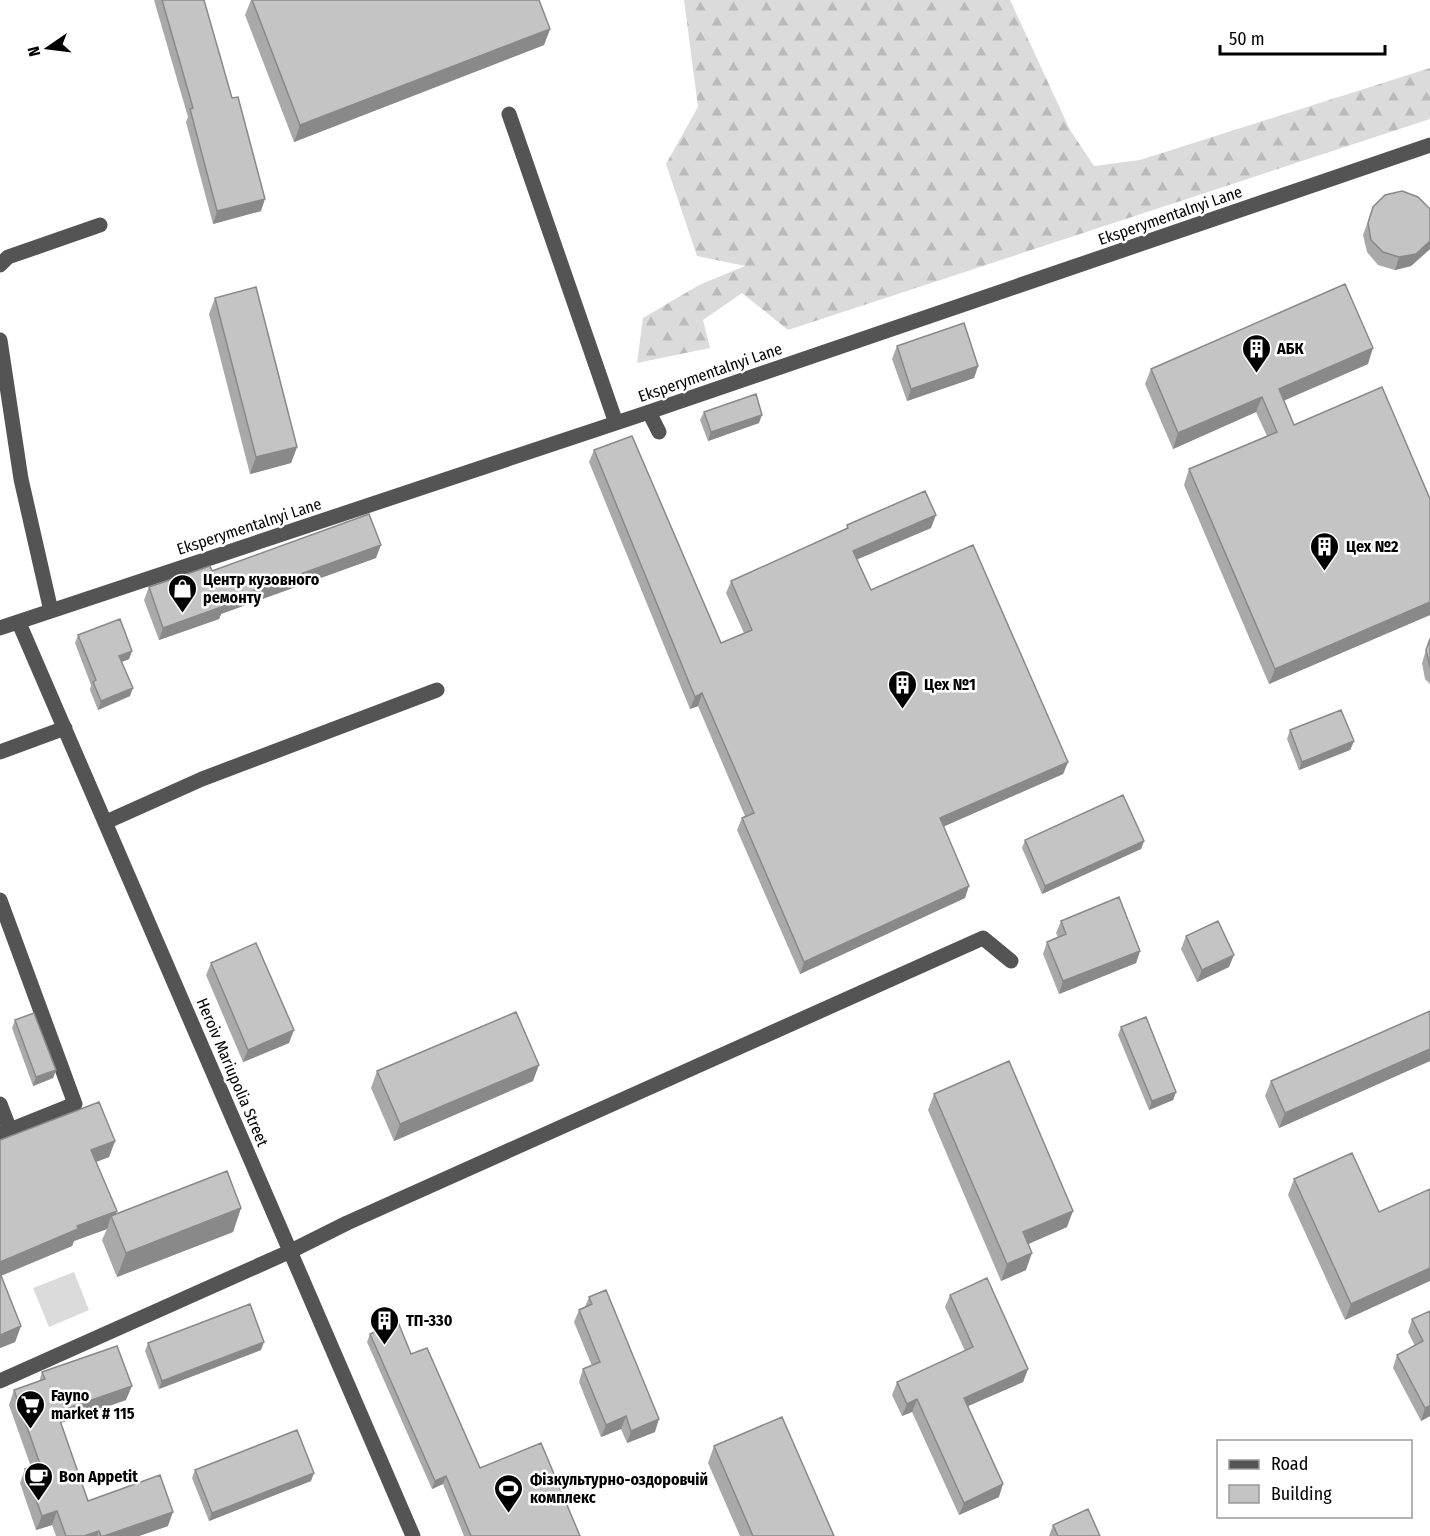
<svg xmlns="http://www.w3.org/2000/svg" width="1430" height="1536" font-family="'Fira Sans Condensed',sans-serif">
  <defs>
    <pattern id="forest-firs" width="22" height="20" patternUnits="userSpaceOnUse" patternTransform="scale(1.5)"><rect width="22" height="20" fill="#dbdbdb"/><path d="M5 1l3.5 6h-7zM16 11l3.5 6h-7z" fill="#bababa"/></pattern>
  </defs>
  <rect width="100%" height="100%" fill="#fff"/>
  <!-- forest -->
  <path fill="url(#forest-firs)" d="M 684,0 L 1010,0 L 1070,130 L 1094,166 L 1140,160 L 1430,68 L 1430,119 L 788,330 L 742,293 L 703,320 L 710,348 L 637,363 L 643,318 L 699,285 L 745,266 L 697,256 L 666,164 L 698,107 Z"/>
  <!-- green -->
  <path fill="#dbdbdb" d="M 74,1272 L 89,1310 L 49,1327 L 33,1288 Z"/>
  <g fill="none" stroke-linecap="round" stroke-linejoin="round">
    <!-- minor -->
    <path stroke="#545454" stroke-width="15" d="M 509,114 L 616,423
      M 0,265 L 8,257 L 100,225
      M 0,340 L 21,479 L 51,611
      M 649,412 L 659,432
      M 19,623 L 413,1536
      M 0,628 L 649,412 L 1430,145
      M 0,752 L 65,728
      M 106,822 L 202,779 L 437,690
      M 0,900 L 75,1104 L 10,1130
      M 0,1104 L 10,1130 L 2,1133
      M 0,1381 L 291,1251 L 347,1223 L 983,938 L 1011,961"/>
  </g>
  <!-- wall -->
  <path fill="#a9a9a9" d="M 154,0 L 204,0 L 261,211 L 213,224 L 186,122 L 188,117 Z
    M 251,0 L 539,0 L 550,29 L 544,45 L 294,142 L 245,15 Z
    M 1373,207 L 1430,209 L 1430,249 L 1411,266 L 1395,270 L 1378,265 L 1367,252 L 1363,235 Z
    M 215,298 L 297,447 L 291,463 L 250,474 L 209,314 Z
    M 897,346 L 978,366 L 974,378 L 907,401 L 892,359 Z
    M 1368,364 L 1284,400 L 1294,425 L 1430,499 L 1430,615 L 1269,684 L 1184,485 L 1189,469 L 1267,436 L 1256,412 L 1173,449 L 1145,384 L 1151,369 Z
    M 704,412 L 759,423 L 708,441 L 700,420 Z
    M 594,450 L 721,643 L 744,633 L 726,593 L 731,581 L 846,529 L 847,525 L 931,528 L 857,559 L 871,590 L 1068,762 L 1063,774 L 944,826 L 965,898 L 800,974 L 737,830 L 742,818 L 745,816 L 698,706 L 690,709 L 589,462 Z
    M 376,558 L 221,614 L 219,619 L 159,640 L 144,600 L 149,587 L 212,571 Z
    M 78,635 L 132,651 L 129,659 L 122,662 L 130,696 L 98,710 L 90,690 L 91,685 L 75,643 Z
    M 1430,637 L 1430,684 L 1425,679 L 1422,663 Z
    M 1290,730 L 1354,741 L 1350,750 L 1299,770 L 1287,739 Z
    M 1025,840 L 1144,841 L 1141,849 L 1042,894 L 1022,848 Z
    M 1061,921 L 1140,951 L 1136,963 L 1059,994 L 1043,954 L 1047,942 L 1058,937 L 1056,933 Z
    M 1186,936 L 1229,967 L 1197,982 L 1181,949 Z
    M 211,963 L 289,1043 L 243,1062 L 206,975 Z
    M 1430,1011 L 1430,1061 L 1279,1128 L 1265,1096 L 1271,1081 Z
    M 15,1020 L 56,1070 L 53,1078 L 33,1086 L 12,1028 Z
    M 1121,1027 L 1176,1092 L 1173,1100 L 1149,1110 L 1118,1035 Z
    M 377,1071 L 533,1081 L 394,1141 L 371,1088 Z
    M 934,1094 L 1067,1227 L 1028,1244 L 1026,1270 L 1001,1281 L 928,1110 Z
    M 0,1140 L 115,1141 L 109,1157 L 96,1162 L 115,1214 L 241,1208 L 233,1232 L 117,1277 L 102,1240 L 107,1229 L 74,1241 L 72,1246 L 1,1276 L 21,1326 L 15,1342 L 0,1348 Z
    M 1294,1179 L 1379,1212 L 1430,1189 L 1345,1320 L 1288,1195 Z
    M 950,1295 L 1028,1369 L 1023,1382 L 968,1406 L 999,1497 L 959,1515 L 912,1412 L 902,1416 L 892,1395 L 897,1382 L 965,1351 L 945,1307 Z
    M 589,1297 L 655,1432 L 627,1443 L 621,1429 L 601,1437 L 579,1382 L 583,1369 L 592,1366 L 574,1322 L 579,1310 L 585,1307 Z
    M 1430,1311 L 1430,1416 L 1421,1421 L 1393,1368 L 1397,1355 L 1415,1346 L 1408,1332 L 1412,1319 Z
    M 370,1334 L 411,1354 L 480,1468 L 580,1536 L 464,1536 L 443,1484 L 432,1489 L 367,1342 Z
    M 148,1343 L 261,1350 L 159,1389 L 145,1351 Z
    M 42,1372 L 126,1400 L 61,1423 L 88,1501 L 168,1526 L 139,1536 L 56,1536 L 52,1525 L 36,1530 L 20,1483 L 25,1469 L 31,1467 L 9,1405 L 14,1390 L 39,1382 Z
    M 714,1446 L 834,1536 L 740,1536 L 708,1463 Z
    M 195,1470 L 311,1481 L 209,1521 L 192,1478 Z
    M 1053,1525 L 1100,1536 L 1049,1536 Z"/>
  <!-- shaded-wall -->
  <path fill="#898989" d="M 550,29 L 544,45 L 294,142 L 300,125 Z
    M 265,199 L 261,211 L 213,224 L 217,211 Z
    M 1430,241 L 1430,249 L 1411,266 L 1395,270 L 1399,257 Z
    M 1373,348 L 1368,364 L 1274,405 L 1279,389 Z
    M 978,366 L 974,378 L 907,401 L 911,389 Z
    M 1262,397 L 1256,412 L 1173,449 L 1178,433 Z
    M 762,415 L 759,423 L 708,441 L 711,432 Z
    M 297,447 L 291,463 L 250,474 L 256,457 Z
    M 936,515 L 931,528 L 849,563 L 853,551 Z
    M 381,545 L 376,558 L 221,614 L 219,619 L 159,640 L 163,628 L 223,602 Z
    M 1430,602 L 1430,615 L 1269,684 L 1275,669 Z
    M 132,651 L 129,659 L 116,664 L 119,656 Z
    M 133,688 L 130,696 L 98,710 L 101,701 Z
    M 702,693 L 698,706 L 690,709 L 695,697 Z
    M 1354,741 L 1350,750 L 1299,770 L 1302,762 Z
    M 1068,762 L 1063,774 L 936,830 L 940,818 Z
    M 1144,841 L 1141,849 L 1042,894 L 1045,886 Z
    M 969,886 L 965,898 L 800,974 L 804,962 Z
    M 1140,951 L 1136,963 L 1059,994 L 1063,981 Z
    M 1234,955 L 1229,967 L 1197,982 L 1202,970 Z
    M 294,1030 L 289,1043 L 243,1062 L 248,1050 Z
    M 1430,1049 L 1430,1061 L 1279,1128 L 1285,1113 Z
    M 539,1065 L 533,1081 L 394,1141 L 400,1124 Z
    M 56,1070 L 53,1078 L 33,1086 L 36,1077 Z
    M 1176,1092 L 1173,1100 L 1149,1110 L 1152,1101 Z
    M 115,1141 L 109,1157 L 85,1166 L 91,1150 Z
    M 241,1208 L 233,1232 L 117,1277 L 126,1253 Z
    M 117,1211 L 113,1221 L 111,1216 L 107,1229 L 74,1241 L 72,1246 L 0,1276 L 0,1262 L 77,1226 Z
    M 1073,1211 L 1067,1227 L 1017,1249 L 1023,1232 Z
    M 1032,1253 L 1026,1270 L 1001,1281 L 1007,1264 Z
    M 1430,1268 L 1430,1281 L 1345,1320 L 1351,1304 Z
    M 21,1326 L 15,1342 L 0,1348 L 0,1335 Z
    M 264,1342 L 261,1350 L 159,1389 L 162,1381 Z
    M 1028,1369 L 1023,1382 L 959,1410 L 964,1398 Z
    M 132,1386 L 126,1400 L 52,1426 L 57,1412 Z
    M 917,1399 L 912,1412 L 902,1416 L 907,1404 Z
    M 1430,1406 L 1430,1416 L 1421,1421 L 1425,1408 Z
    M 626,1416 L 621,1429 L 601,1437 L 606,1425 Z
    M 659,1419 L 655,1432 L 627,1443 L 631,1431 Z
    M 314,1473 L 311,1481 L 209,1521 L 212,1513 Z
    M 446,1476 L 443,1484 L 432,1489 L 435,1481 Z
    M 1003,1484 L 999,1497 L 959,1515 L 964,1503 Z
    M 57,1511 L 52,1525 L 36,1530 L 42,1516 Z
    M 173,1512 L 168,1526 L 139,1536 L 104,1536 Z
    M 99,1531 L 97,1536 L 84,1536 Z"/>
  <!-- building -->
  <path fill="#c4c4c4" stroke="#898989" stroke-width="1.5" d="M 162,0 L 204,0 L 232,98 L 238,97 L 265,199 L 217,211 L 190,109 L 193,108 Z
    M 252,0 L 539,0 L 550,29 L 300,125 Z
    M 1402,191 L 1418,197 L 1430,209 L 1430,241 L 1416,254 L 1399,257 L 1383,252 L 1371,240 L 1368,223 L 1373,207 L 1385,195 Z
    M 1345,284 L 1373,348 L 1279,389 L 1294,425 L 1382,387 L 1430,499 L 1430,602 L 1275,669 L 1189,469 L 1277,432 L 1262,397 L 1178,433 L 1151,369 Z
    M 256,287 L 297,447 L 256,457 L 215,298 Z
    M 964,323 L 978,366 L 911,389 L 897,346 Z
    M 756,394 L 762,415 L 711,432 L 704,412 Z
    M 632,436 L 721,643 L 752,630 L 731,581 L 848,528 L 847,525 L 925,491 L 936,515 L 853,551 L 871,590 L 973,545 L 1068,762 L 940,818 L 969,886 L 804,962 L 742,818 L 754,813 L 702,693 L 695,697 L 594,450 Z
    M 369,514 L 381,545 L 223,602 L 224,606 L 163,628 L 149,587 L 210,566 L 212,571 Z
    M 120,619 L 132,651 L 119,656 L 133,688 L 101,701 L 93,682 L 96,680 L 78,635 Z
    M 1430,639 L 1430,667 L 1426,650 Z
    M 1341,710 L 1354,741 L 1302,762 L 1290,730 Z
    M 1123,795 L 1144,841 L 1045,886 L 1025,840 Z
    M 1119,897 L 1140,951 L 1063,981 L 1047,942 L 1066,934 L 1061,921 Z
    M 1218,921 L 1234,955 L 1202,970 L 1186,936 Z
    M 256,943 L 294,1030 L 248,1050 L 211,963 Z
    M 1430,1011 L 1430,1049 L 1285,1113 L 1271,1081 Z
    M 516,1012 L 539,1065 L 400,1124 L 377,1071 Z
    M 34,1013 L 56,1070 L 36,1077 L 15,1020 Z
    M 1146,1017 L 1176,1092 L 1152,1101 L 1121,1027 Z
    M 1009,1061 L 1073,1211 L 1023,1232 L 1032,1253 L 1007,1264 L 934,1094 Z
    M 99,1102 L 115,1141 L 91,1150 L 117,1211 L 77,1226 L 78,1229 L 0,1262 L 0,1140 Z
    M 1352,1153 L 1379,1212 L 1430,1189 L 1430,1268 L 1351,1304 L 1294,1179 Z
    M 227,1171 L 241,1208 L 126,1253 L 111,1216 Z
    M 0,1273 L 21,1326 L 0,1335 Z
    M 987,1278 L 1028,1369 L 964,1398 L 1003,1484 L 964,1503 L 917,1399 L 907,1404 L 897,1382 L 973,1347 L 950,1295 Z
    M 606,1290 L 659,1419 L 631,1431 L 626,1416 L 606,1425 L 583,1369 L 600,1362 L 579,1310 L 592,1304 L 589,1297 Z
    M 250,1304 L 264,1342 L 162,1381 L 148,1343 Z
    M 1430,1311 L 1430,1406 L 1425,1408 L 1397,1355 L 1423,1341 L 1412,1319 Z
    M 398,1322 L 411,1354 L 427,1348 L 480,1468 L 541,1443 L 580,1536 L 471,1536 L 446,1476 L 435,1481 L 370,1334 Z
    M 117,1346 L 132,1386 L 57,1412 L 88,1501 L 160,1475 L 173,1512 L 104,1536 L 101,1536 L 99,1531 L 84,1536 L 66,1536 L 57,1511 L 42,1516 L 25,1469 L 40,1464 L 14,1390 L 45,1379 L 42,1372 Z
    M 782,1417 L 834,1536 L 753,1536 L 714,1446 Z
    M 297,1430 L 314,1473 L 212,1513 L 195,1470 Z
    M 1088,1509 L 1100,1536 L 1058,1536 L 1053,1525 Z"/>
  <!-- icons -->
  <defs>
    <symbol id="building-pin" viewBox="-11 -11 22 30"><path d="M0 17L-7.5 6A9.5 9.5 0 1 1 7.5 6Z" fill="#000" stroke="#fff"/><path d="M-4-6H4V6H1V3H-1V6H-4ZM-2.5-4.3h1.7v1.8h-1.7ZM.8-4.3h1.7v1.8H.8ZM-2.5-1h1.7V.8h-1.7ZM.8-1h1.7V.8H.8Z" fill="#fff"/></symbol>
    <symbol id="shop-pin" viewBox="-11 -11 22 30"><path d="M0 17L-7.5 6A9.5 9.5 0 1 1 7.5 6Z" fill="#000" stroke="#fff"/><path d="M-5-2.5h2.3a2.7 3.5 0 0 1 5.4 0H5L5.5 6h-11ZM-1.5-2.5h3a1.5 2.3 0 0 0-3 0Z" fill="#fff"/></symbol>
    <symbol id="supermarket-pin" viewBox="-11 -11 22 30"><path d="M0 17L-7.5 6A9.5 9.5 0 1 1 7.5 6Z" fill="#000" stroke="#fff"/><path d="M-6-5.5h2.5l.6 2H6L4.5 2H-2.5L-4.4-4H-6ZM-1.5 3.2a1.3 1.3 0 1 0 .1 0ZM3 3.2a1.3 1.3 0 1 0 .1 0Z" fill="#fff"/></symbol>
    <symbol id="cafe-pin" viewBox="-11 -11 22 30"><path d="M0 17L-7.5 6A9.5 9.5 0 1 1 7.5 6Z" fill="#000" stroke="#fff"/><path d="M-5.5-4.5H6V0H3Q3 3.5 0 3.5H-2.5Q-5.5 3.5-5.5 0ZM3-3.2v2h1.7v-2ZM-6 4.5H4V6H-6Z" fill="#fff"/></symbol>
    <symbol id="stadium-pin" viewBox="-11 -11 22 30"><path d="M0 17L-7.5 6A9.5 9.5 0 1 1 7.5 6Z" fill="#000" stroke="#fff"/><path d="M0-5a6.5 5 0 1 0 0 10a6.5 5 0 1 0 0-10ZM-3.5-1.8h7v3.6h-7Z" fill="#fff"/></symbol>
  </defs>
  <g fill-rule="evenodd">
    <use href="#building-pin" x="1240" y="332" width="33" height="45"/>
    <use href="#building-pin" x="1308" y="530" width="33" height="45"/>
    <use href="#shop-pin" x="166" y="572" width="33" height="45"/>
    <use href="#building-pin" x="886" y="668" width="33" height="45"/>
    <use href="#building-pin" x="368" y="1304" width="33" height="45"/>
    <use href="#supermarket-pin" x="14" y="1388" width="33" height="45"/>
    <use href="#cafe-pin" x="22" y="1460" width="33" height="45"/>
    <use href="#stadium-pin" x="492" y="1472" width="33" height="45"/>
  </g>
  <g text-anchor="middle" stroke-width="5" stroke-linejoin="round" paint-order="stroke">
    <!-- street labels -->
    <g font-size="16" fill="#000" stroke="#fff">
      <text transform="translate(1170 215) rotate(-19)" y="6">Eksperymentalnyi Lane</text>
      <text transform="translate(710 372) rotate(-19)" y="6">Eksperymentalnyi Lane</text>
      <text transform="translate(249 526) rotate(-18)" y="6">Eksperymentalnyi Lane</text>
      <text transform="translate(233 1072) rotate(67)" y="6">Heroiv Mariupolia Street</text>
    </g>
    <!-- poi labels -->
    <g font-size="16" font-weight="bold" fill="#000" stroke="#fff" text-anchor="start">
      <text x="1277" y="354">АБК</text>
      <text x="1346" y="552">Цех №2</text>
      <text x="203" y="585">Центр кузовного<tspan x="203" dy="18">ремонту</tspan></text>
      <text x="924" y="690">Цех №1</text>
      <text x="406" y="1326">ТП-330</text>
      <text x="51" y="1401">Fayno<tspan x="51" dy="18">market # 115</tspan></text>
      <text x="59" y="1482">Bon Appetit</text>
      <text x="530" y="1485">Фізкультурно-оздоровчій<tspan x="530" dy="18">комплекс</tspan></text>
    </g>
  </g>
  <!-- legend -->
  <rect x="1217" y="1440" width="195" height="78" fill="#ffffff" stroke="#999999" stroke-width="1.5"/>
  <rect x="1229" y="1460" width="30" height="9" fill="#545454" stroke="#999999" stroke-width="1.5"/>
  <text x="1271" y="1470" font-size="18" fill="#000000">Road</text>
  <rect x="1229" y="1485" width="30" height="18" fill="#c4c4c4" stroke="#999999" stroke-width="1.5"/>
  <text x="1271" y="1500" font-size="18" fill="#000000">Building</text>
  <!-- north arrow -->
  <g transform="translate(48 48) rotate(256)" stroke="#ffffff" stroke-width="4.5" paint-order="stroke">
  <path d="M0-4.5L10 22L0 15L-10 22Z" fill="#000000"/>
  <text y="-9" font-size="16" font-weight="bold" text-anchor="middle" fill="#000000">N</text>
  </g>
  <!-- scale -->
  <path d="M1220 45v9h165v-9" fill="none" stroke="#000000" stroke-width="3"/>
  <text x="1229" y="45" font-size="18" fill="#000000" stroke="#ffffff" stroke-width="4.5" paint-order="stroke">50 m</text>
</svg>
